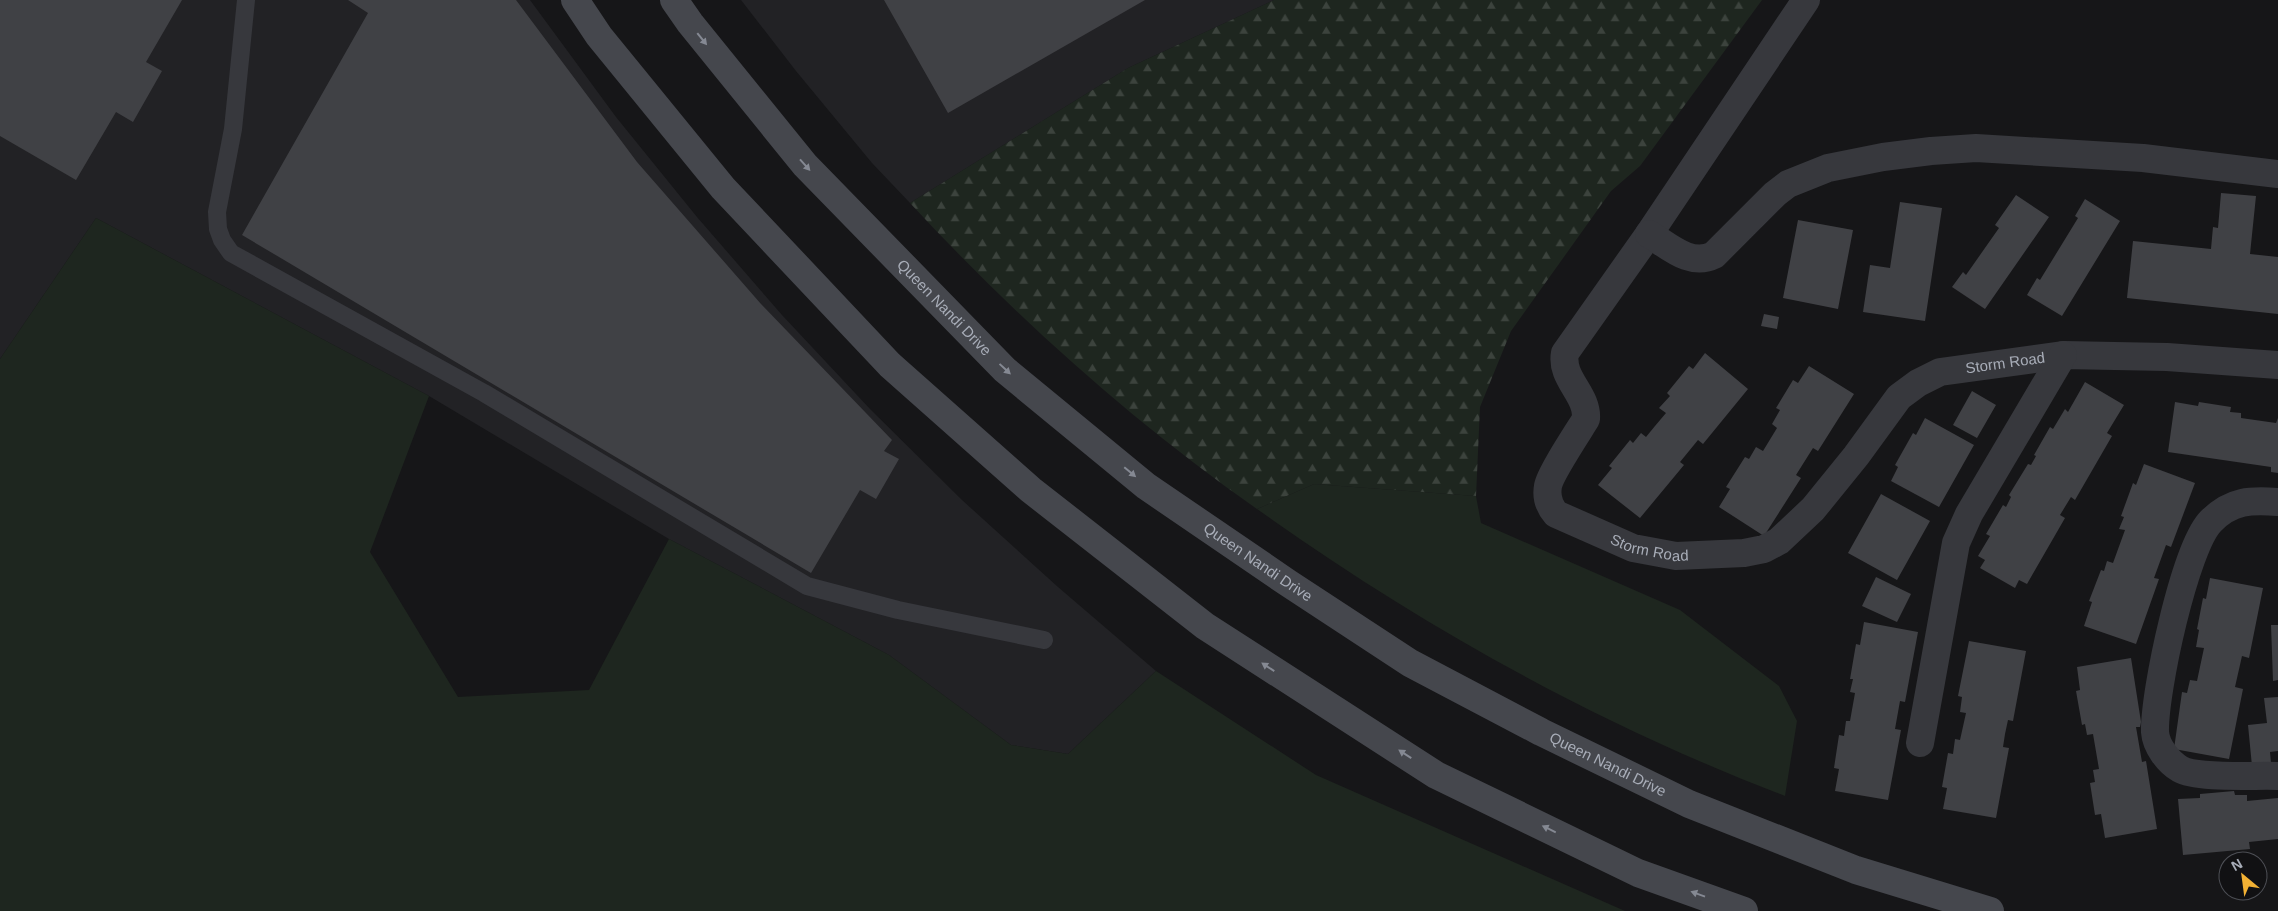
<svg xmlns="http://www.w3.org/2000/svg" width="2278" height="911" font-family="Helvetica,sans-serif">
  <defs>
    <pattern id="forest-firs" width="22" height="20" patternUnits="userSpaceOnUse" patternTransform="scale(1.25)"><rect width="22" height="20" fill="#1e261f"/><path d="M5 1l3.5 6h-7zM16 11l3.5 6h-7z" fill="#3c433d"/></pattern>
  </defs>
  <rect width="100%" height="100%" fill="#161618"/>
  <!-- built -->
  <path fill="#222225" d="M 0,0 L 530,0 L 616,117 L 697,217 L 782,315 L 870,409 L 962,500 L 1058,587 L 1156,671 L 1068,754 L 1011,745 L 889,655 L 669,539 L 429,396 L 96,218 L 0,359 Z
    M 741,0 L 1274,0 L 1128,68 L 910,203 L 872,163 L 796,71 Z"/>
  <!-- grass -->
  <path fill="#1e261f" d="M 96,218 L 429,396 L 370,552 L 458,697 L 589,690 L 669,539 L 889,655 L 1011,745 L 1068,754 L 1156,671 L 1316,775 L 1625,911 L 0,911 L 0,359 Z
    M 1314,484 L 1476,496 L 1481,523 L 1680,610 L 1779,686 L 1797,721 L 1785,796 C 1597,724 1421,626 1257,509 Z"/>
  <!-- forest -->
  <path fill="url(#forest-firs)" d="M 1274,0 L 1762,0 L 1640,166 L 1611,191 L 1511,331 L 1480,407 L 1476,496 L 1314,484 L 1257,509 C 1130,420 1015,316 910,203 L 1128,68 Z"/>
  <!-- building -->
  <path fill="#404145" d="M 0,0 L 182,0 L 146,62 L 162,71 L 133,122 L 116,112 L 76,180 L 0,136 Z
    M 348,0 L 516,0 L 637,162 L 761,304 L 892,440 L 884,451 L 899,459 L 876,499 L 860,490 L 811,573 L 242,235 L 368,13 Z
    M 884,0 L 1145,0 L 948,113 Z
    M 2221,193 L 2256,196 L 2250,254 L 2278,257 L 2278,314 L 2127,298 L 2133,241 L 2211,249 L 2213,227 L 2218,228 Z
    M 2016,195 L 2049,217 L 1985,309 L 1952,287 L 1963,272 L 1966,275 L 1999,228 L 1995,225 Z
    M 2085,199 L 2120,221 L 2062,316 L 2027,295 L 2037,278 L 2040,280 L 2078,218 L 2075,216 Z
    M 1900,202 L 1942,208 L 1925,321 L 1863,312 L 1870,265 L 1890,268 Z
    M 1798,220 L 1853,230 L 1838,309 L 1783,298 Z
    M 1764,314 L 1779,317 L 1777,329 L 1761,326 Z
    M 1705,353 L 1748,389 L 1703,444 L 1698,440 L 1680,462 L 1684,465 L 1640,518 L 1598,485 L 1612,468 L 1609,466 L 1630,440 L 1633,443 L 1641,433 L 1646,437 L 1655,426 L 1666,413 L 1659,408 L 1670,396 L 1667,393 L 1689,366 L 1693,369 Z
    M 1809,366 L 1854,394 L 1818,451 L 1813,448 L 1796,475 L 1801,478 L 1764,536 L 1719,507 L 1730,489 L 1726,487 L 1745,457 L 1749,459 L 1756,447 L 1763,451 L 1777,428 L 1772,424 L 1780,410 L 1776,408 L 1793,380 L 1798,383 Z
    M 2085,382 L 2124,405 L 2107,433 L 2112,436 L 2075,500 L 2071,497 L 2060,515 L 2065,518 L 2027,584 L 2019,580 L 2015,588 L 1980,568 L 1985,560 L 1978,556 L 1990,536 L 1986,534 L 2003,505 L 2006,507 L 2011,497 L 2009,495 L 2028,464 L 2031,465 L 2036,456 L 2034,455 L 2050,427 L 2053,429 L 2065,409 L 2068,412 Z
    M 1972,391 L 1996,405 L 1977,438 L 1953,425 Z
    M 2175,402 L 2198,406 L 2199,402 L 2231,407 L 2230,412 L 2241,413 L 2241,418 L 2276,423 L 2278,418 L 2278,473 L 2271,472 L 2271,467 L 2168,452 Z
    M 1925,418 L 1974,445 L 1939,507 L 1891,481 L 1898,467 L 1895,465 L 1913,433 L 1916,435 Z
    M 2144,464 L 2195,483 L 2171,547 L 2166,545 L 2154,578 L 2159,579 L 2136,644 L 2084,626 L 2092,602 L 2089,601 L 2101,570 L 2104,571 L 2107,561 L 2113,563 L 2125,530 L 2119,529 L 2124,517 L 2121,516 L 2133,483 L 2136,485 Z
    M 1881,494 L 1930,521 L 1897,580 L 1848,553 Z
    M 1876,577 L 1911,594 L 1897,622 L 1862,606 Z
    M 2210,578 L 2263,588 L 2249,658 L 2242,656 L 2235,687 L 2243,689 L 2229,759 L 2174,749 L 2182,692 L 2187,693 L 2190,680 L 2197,681 L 2204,648 L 2196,647 L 2199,630 L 2197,629 L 2203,598 L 2206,599 Z
    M 1864,622 L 1918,632 L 1905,702 L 1900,701 L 1895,729 L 1901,730 L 1888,800 L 1835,791 L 1839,769 L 1834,768 L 1839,735 L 1844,736 L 1846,721 L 1850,721 L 1855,693 L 1850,692 L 1853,679 L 1850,679 L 1856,644 L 1860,645 Z
    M 2271,625 L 2278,625 L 2278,680 L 2273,681 Z
    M 1969,641 L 2026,651 L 2013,721 L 2008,720 L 2005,734 L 2003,747 L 2009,748 L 1996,818 L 1943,809 L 1947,788 L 1942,787 L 1948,753 L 1953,754 L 1955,739 L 1960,740 L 1966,713 L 1960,712 L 1962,697 L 1958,696 Z
    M 2131,658 L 2141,722 L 2140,727 L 2136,727 L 2142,762 L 2146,761 L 2157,829 L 2105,838 L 2101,814 L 2095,815 L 2090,783 L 2095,782 L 2093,770 L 2099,769 L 2093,734 L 2087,735 L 2085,724 L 2082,725 L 2076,691 L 2080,690 L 2077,667 Z
    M 2278,697 L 2278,751 L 2270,752 L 2271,763 L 2252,766 L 2248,725 L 2267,723 L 2264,698 Z
    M 2234,791 L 2235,795 L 2247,795 L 2247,801 L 2278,798 L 2278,839 L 2249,842 L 2250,849 L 2183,855 L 2178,799 L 2200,798 L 2200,794 Z"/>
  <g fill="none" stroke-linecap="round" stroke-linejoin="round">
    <!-- lane -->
    <path stroke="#37383d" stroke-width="18" d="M 246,0 L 233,129 L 217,212 L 218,229 L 222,240 L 231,253 L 484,393 L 807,586 L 898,610 L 1044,640"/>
    <!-- street -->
    <g stroke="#37383d" stroke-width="28">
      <path id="s1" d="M 1806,0 L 1649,234 L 1565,353 C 1560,379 1588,394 1586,419 C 1578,432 1550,474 1548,486 C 1546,497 1549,506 1556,514 L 1633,548 L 1676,556 L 1744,553 L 1764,549 L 1779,541 L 1813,509 L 1856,456 L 1899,397 L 1918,383 L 1940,372 L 2063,355 L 2167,357 L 2278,365"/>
      <path d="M 1649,234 C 1669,246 1690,267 1714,255 L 1775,194 L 1788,184 L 1828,168 L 1883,157 L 1931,151 L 1976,148 L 2143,158 L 2278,174"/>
      <path d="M 2278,502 C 2251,500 2232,500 2211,521 C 2185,547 2154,692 2155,732 C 2156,746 2168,762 2180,769 C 2197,779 2256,775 2278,776"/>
      <path d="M 1920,743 L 1956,543 L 1969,514 L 2063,355"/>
    </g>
    <!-- secondary -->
    <g stroke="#45474d" stroke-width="28">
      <path d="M 575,0 L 599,36 L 723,188 L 890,365 L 1031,490 L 1205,626 L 1436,775 L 1638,873 L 1744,911"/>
      <path id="s2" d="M 674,0 L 690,23 L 805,165 L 1005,370 L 1146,486 L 1288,583 L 1410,663 L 1541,732 L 1689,804 L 1856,870 L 1990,911"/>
    </g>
  </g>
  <!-- one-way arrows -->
  <defs><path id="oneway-solid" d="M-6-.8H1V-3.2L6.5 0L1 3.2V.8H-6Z" transform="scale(1.25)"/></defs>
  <g fill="#858993">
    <use href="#oneway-solid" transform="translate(702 39) rotate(51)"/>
    <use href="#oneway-solid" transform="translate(805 165) rotate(48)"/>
    <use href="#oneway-solid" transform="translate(1005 369) rotate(43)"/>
    <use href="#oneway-solid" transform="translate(1130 472) rotate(40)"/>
    <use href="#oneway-solid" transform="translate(1268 667) rotate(-147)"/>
    <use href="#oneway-solid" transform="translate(1405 754) rotate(-147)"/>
    <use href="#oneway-solid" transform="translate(1549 829) rotate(-154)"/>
    <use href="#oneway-solid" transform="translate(1698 894) rotate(-160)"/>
  </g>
  <g text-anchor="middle" stroke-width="5" stroke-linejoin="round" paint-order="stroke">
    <!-- street labels -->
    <g font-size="15" fill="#a8adb8" stroke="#111113">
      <text dy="5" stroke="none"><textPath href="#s2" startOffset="410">Queen Nandi Drive</textPath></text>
      <text dy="5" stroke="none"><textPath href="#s1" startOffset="1141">Storm Road</textPath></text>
      <text dy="5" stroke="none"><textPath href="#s1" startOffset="706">Storm Road</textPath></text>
      <text dy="5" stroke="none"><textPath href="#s2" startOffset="815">Queen Nandi Drive</textPath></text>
      <text dy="5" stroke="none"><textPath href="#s2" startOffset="1220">Queen Nandi Drive</textPath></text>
    </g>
  </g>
  <!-- north arrow -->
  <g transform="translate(2243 876) rotate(331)"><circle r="24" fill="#111113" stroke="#4d4f55"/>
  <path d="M0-4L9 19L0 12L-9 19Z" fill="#f2b134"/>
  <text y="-8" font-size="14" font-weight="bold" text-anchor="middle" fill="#a8adb8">N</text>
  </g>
</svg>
